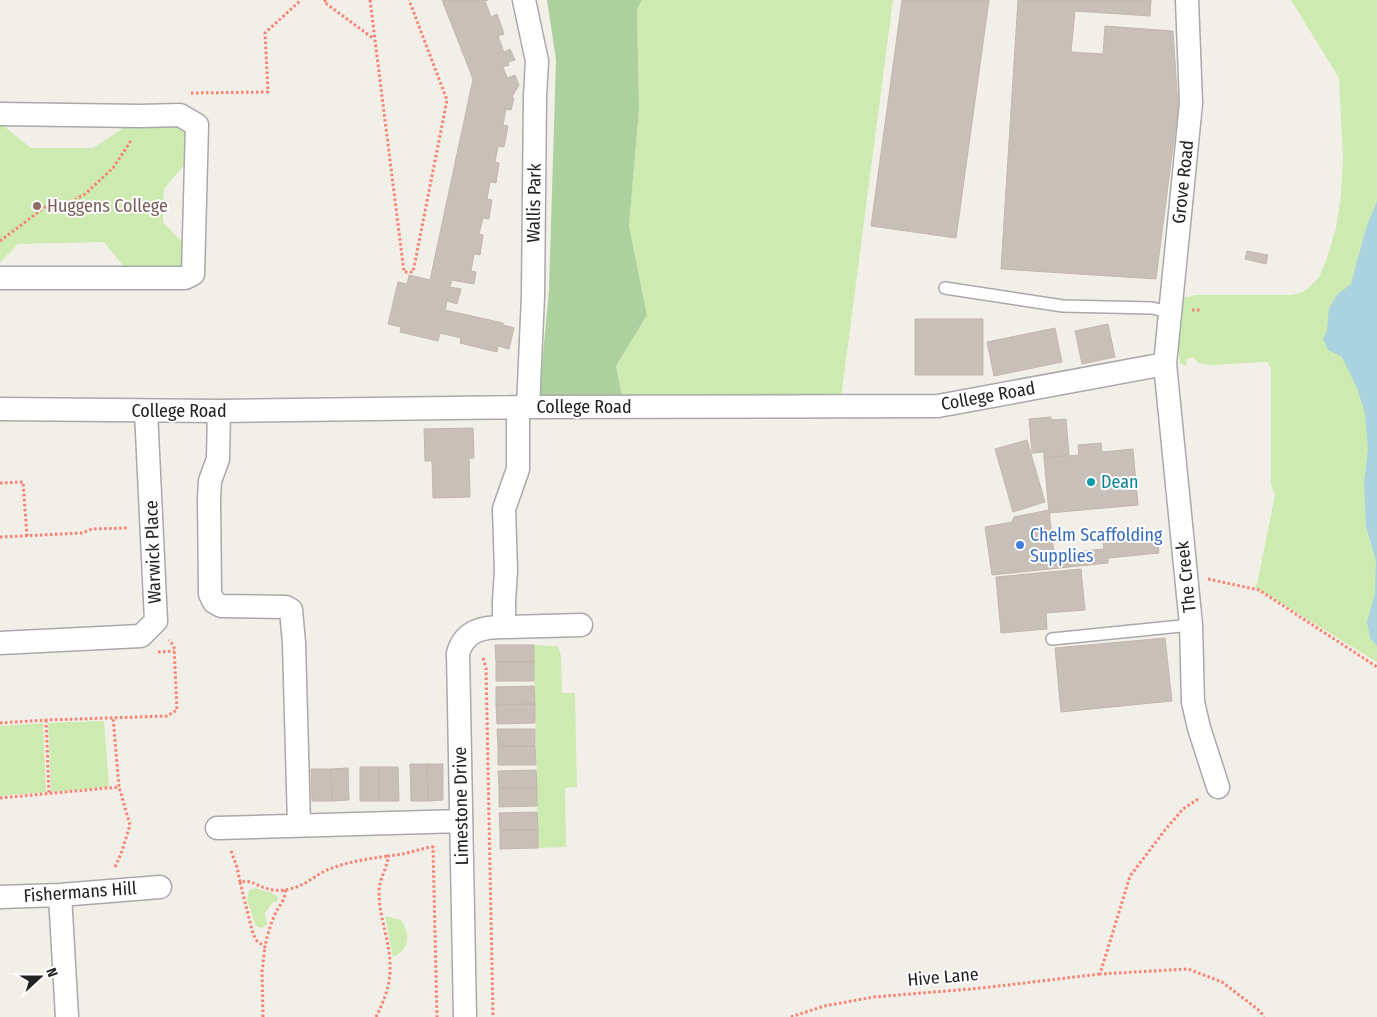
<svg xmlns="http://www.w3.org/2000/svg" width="1377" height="1017" font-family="'Fira Sans Condensed',sans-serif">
  <rect width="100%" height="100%" fill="#f2efe9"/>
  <!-- grass -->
  <path fill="#cdebb0" d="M 642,0 L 893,0 L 841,398 L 622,396 L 616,366 L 647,315 L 629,226 L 639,109 L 637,9 Z
    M 1291,0 L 1377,0 L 1377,662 L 1255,587 L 1257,584 L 1275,495 L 1271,485 L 1271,368 L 1267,362 L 1209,365 L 1198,363 L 1194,357 L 1187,359 L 1186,366 L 1180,363 L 1178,344 L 1180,298 L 1197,295 L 1292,295 L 1302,292 L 1309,288 L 1319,277 L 1326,261 L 1336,228 L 1341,195 L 1343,158 L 1339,78 Z
    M 0,123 L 31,148 L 93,148 L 128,125 L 174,123 L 183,128 L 189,136 L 191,162 L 184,165 L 164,189 L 163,222 L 189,249 L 187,261 L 174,271 L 125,268 L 104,242 L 18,244 L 0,262 Z
    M 534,645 L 558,646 L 561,656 L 562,693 L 575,693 L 577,787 L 565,788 L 566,847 L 538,848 Z
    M 104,721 L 109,787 L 51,792 L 48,723 Z
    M 43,723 L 46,792 L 0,796 L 0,726 Z
    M 255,888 L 272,893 L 278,897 L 277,902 L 273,902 L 265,913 L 267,924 L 262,928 L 256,926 L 247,900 L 249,890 Z
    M 385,916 L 401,920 C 411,933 409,951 393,957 Z"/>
  <!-- forest -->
  <path fill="#add19e" d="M 547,0 L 642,0 L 637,9 L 639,109 L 629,226 L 647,315 L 616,366 L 622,396 L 539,396 L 549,290 L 556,60 Z"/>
  <!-- water -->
  <path fill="#aad3df" d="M 1377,201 L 1377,646 L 1370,638 L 1367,622 L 1375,593 L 1376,561 L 1366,526 L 1364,482 L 1368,449 L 1365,413 L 1357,388 L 1342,357 L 1328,350 L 1323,339 L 1327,331 L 1329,308 L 1337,295 L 1351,284 L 1366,228 Z"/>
  <!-- building -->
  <path fill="#c7bfb8" stroke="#c4b6ab" d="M 442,0 L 488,0 L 485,1 L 491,17 L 497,14 L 504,34 L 498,36 L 504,52 L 510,49 L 515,60 L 508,62 L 509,65 L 503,67 L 507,78 L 515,75 L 519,85 L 512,97 L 514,98 L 511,110 L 506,109 L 503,125 L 508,126 L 504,147 L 498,146 L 495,162 L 499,163 L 496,183 L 490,182 L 487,199 L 492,200 L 489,219 L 483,218 L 479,234 L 483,235 L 480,255 L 474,254 L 471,271 L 476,272 L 474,284 L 452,280 L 450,287 L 461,289 L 457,304 L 447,301 L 445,310 L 503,323 L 503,325 L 514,328 L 509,349 L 498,346 L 497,352 L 460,343 L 461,338 L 440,333 L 438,341 L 400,332 L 401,327 L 388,324 L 398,282 L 407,284 L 409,275 L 430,280 L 473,79 Z
    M 902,0 L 989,0 L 956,238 L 871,226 Z
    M 1018,0 L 1151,0 L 1150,16 L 1075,11 L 1071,52 L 1103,54 L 1105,26 L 1173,31 L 1178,108 L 1156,279 L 1001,269 Z
    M 1247,251 L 1268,255 L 1266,264 L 1245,259 Z
    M 915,319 L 983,319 L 983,375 L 915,375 Z
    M 1108,324 L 1115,357 L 1082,364 L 1075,331 Z
    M 1055,328 L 1062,362 L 994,376 L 987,342 Z
    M 1051,417 L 1051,420 L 1066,419 L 1069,455 L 1044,458 L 1044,452 L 1032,453 L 1029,419 Z
    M 473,428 L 474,458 L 469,458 L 470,497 L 433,498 L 432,461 L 425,461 L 424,429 Z
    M 1027,440 L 1045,502 L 1013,512 L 995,449 Z
    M 1101,443 L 1102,452 L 1133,449 L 1138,505 L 1049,513 L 1044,458 L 1079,455 L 1078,445 Z
    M 1049,510 L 1054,554 L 1104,549 L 1103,541 L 1157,536 L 1159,553 L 1108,558 L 1108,563 L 992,575 L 985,527 L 1012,522 L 1014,517 Z
    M 1081,569 L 1085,610 L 1046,613 L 1047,629 L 1001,633 L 996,577 Z
    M 1165,638 L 1172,701 L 1061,712 L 1055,648 Z
    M 495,645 L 534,645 L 534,662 L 496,662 Z
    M 496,662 L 534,662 L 534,681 L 496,681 Z
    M 534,686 L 535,704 L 496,705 L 496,687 Z
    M 535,704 L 535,723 L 497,724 L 496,705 Z
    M 497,729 L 535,729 L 535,746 L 498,746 Z
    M 498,746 L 535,746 L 536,765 L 498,765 Z
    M 410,764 L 427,764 L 428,801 L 411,801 Z
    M 427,764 L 443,764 L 443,800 L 428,801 Z
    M 360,767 L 379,767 L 379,801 L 360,801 Z
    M 379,767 L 398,767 L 399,801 L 379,801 Z
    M 348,768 L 349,800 L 332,801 L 331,769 Z
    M 311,769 L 331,769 L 332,801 L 312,801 Z
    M 536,770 L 537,788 L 499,788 L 498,771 Z
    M 499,788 L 537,788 L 537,806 L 499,807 Z
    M 537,812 L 538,830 L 500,830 L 499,813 Z
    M 500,830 L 538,830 L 538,848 L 500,849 Z"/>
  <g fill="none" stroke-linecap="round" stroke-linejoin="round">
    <defs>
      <path id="service" d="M 945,288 L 1063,306 L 1152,308 L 1169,312
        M 1052,639 L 1191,625"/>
      <path id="minor" d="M 524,0 L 537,61 L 535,96 L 533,296 L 528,407
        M 1187,0 L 1191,103 L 1165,364 L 1191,625 L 1193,702 L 1199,728 L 1218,787
        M 0,114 L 140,116 L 180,115 L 197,125 L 193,274 L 185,278 L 0,278
        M 518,407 L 518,469 L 504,509 L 506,571 L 504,601 L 504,627 L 581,625
        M 0,409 L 219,411 L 528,407 L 938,406 L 1165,364
        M 219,411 L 218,459 L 210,481 L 209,497 L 210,594 L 214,602 L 221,606 L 286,607 L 291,610 L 294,643 L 299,825
        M 0,643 L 141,636 L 156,621 L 146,411
        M 217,828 L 461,821
        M 60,895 L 67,1017
        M 0,897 L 60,895 L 160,887
        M 465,1017 L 458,653 C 465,630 483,627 504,627"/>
    </defs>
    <!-- service casing -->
    <use href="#service" stroke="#a9a9a9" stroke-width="14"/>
    <!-- minor casing -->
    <use href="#minor" stroke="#a9a9a9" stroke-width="25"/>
    <!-- path -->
    <path stroke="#fa8072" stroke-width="3" stroke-dasharray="2.5 2.5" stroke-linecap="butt" d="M 326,0 L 324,2 L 374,39
      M 370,0 L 404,272 L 413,272 L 447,100 L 409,0
      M 191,93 L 268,92 L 265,33 L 301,0
      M 0,241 L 53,201 L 65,205 L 85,194 L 113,168 L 132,139
      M 1192,310 L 1201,310
      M 0,483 L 23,482 L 27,536
      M 0,537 L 82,533 L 92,529 L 128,528
      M 1208,579 L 1259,590 L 1377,667
      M 158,652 L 174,651
      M 483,658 L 486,668 L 493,1017
      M 46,720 L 49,793
      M 0,723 L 46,720 L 167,716 L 177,710 L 174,646 L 169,640
      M 0,798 L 119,787 L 113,717
      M 1198,799 L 1183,809 L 1165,830 L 1130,876 L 1100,974 L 1188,969 L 1222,982 L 1243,998 L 1260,1011 L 1264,1017
      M 231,851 L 237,867 L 240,882
      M 115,867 L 121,854 L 130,825 L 119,787
      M 285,890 C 286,898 280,905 276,912 C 271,923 267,935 265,947 L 257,941 L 253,934 L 240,882 C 254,880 254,885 266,888 C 273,891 281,891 289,889 C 303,887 314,876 327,870 C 346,862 367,859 388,856
      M 263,1017 L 262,972 L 265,947
      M 376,1017 C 384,1001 391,984 390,965 C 390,941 379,917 379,893 C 379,877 388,868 388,856 L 403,854 L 430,847 L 433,847 L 437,1017
      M 791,1017 L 824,1006 L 874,997 L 982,988 L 1100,974"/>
    <!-- service -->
    <use href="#service" stroke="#fff" stroke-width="11"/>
    <!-- minor -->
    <use href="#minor" stroke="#fff" stroke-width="22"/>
  </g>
  <!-- markers -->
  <circle fill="#8d6e63" stroke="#fff" stroke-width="2" cx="37" cy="206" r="5"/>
  <circle fill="#0f9aa8" stroke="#fff" stroke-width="2" cx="1091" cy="482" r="5"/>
  <circle fill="#3f7fe0" stroke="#fff" stroke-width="2" cx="1020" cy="545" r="5"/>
  <g text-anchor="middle" stroke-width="4" stroke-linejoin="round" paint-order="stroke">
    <!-- street labels -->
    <g font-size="18" fill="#222" stroke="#fff">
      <text transform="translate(1183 182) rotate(-84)" y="6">Grove Road</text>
      <text transform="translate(534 203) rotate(-89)" y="6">Wallis Park</text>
      <text transform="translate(988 396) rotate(-10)" y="6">College Road</text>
      <text x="584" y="413">College Road</text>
      <text x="179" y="417">College Road</text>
      <text transform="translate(153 552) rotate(-92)" y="6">Warwick Place</text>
      <text transform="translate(1186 577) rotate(-96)" y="6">The Creek</text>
      <text transform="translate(461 806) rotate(-91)" y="6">Limestone Drive</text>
      <text transform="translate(80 892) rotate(-4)" y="6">Fishermans Hill</text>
      <text transform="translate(943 977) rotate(-5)" y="6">Hive Lane</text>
    </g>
    <!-- education labels -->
    <g font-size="18" fill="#785e54" stroke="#fff" text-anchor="start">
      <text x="47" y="212">Huggens College</text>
    </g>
    <!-- culture labels -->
    <g font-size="18" fill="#0d838f" stroke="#fff" text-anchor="start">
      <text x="1101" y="488">Dean</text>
    </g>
    <!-- shop labels -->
    <g font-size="18" fill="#366cbe" stroke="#fff" text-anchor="start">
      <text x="1030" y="541">Chelm Scaffolding<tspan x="1030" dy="21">Supplies</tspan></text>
    </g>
  </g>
  <!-- north arrow -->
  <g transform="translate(40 977) rotate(69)" stroke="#ffffff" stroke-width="4" paint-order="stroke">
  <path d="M0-4L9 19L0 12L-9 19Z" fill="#222222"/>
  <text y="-8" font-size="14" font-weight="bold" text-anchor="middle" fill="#222222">N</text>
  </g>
</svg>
